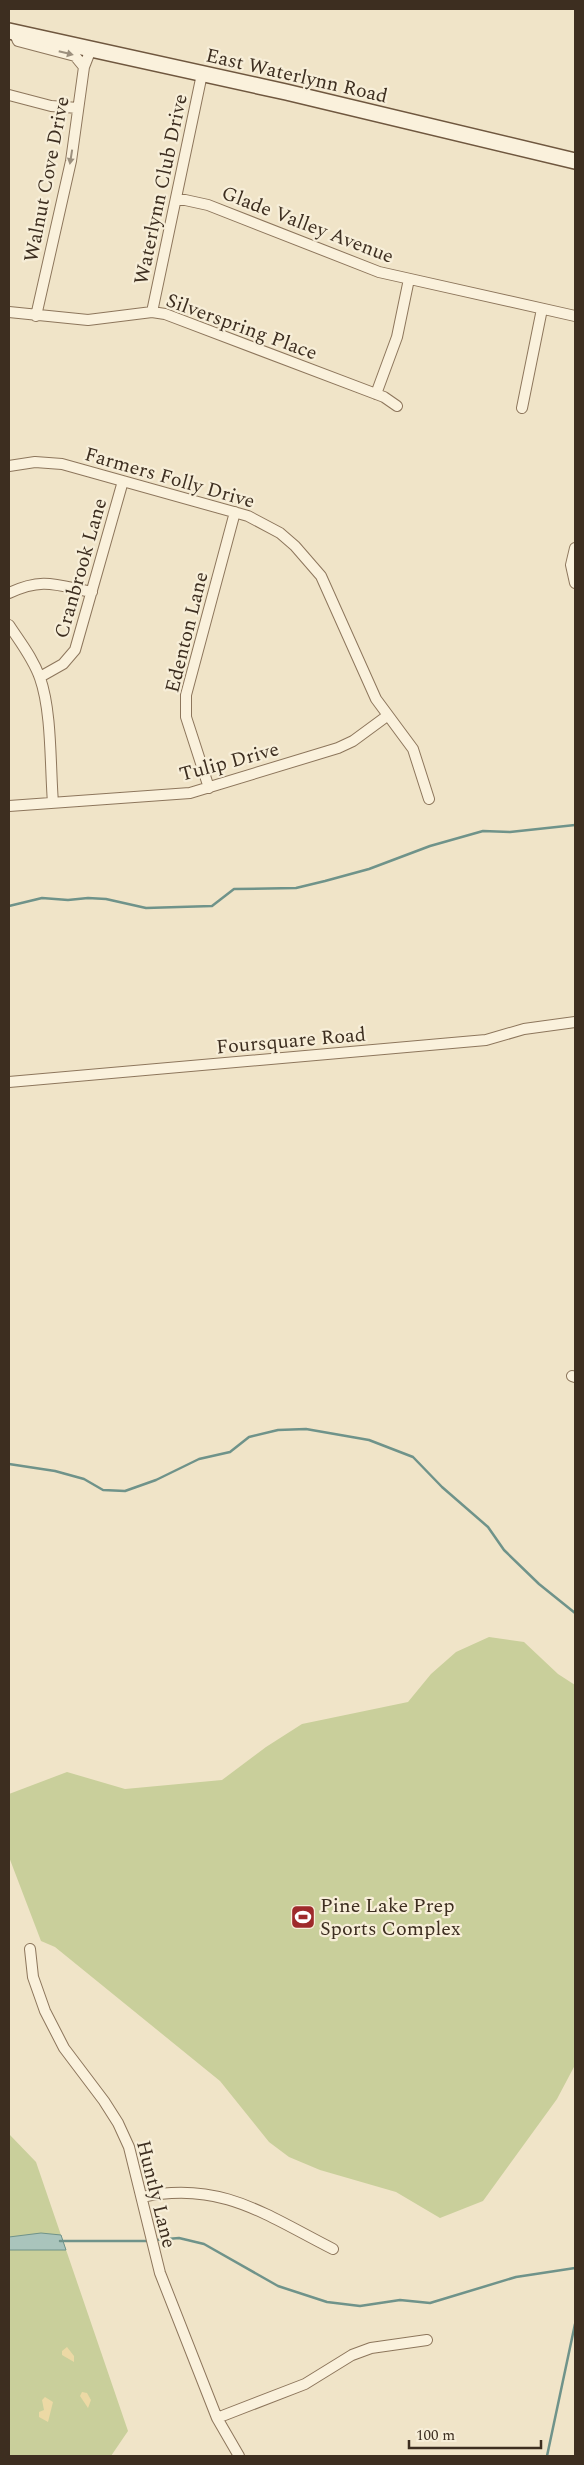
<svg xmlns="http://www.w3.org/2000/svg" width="584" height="2465" font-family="Spectral,serif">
  <rect width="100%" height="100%" fill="#f0e4c8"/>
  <!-- green -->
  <path fill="#c9cf9b" d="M 489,1637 L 524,1642 L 558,1674 L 575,1685 L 575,2065 L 557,2099 L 483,2201 L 440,2218 L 396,2192 L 320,2170 L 289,2157 L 269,2142 L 220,2081 L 55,1947 L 41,1941 L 9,1857 L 9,1794 L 67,1772 L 125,1789 L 222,1780 L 266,1747 L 302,1724 L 408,1702 L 431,1674 L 456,1652 Z
    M 9,2134 L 36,2162 L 128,2431 L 111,2456 L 9,2456 Z"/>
  <!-- sand -->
  <path fill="#ecd9a5" d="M 67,2347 L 74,2356 L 74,2362 L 62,2355 L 62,2351 Z
    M 82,2392 L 87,2393 L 91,2400 L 88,2408 L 80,2396 Z
    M 45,2397 L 53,2402 L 48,2422 L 39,2417 L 39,2412 L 44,2410 L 42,2400 Z"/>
  <!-- water -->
  <path fill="#a9c4bc" stroke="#6f938a" d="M 41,2233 L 61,2235 L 66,2250 L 9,2250 L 9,2237 Z"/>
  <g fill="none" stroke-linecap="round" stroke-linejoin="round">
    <!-- stream -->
    <path stroke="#6f938a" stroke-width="2.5" d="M 9,906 L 42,898 L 68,900 L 88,898 L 106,899 L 146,908 L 212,906 L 234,889 L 296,888 L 325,881 L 369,869 L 430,846 L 483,831 L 510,832 L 575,825
      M 9,1464 L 55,1471 L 84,1479 L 103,1490 L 125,1491 L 156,1480 L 199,1459 L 230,1452 L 249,1437 L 278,1430 L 306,1429 L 369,1440 L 413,1457 L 442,1487 L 488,1527 L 504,1550 L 539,1584 L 575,1613
      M 155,2240 L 179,2238 L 204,2244 L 278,2286 L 327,2302 L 360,2306 L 400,2300 L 430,2303 L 516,2277 L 575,2268
      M 60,2241 L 149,2241
      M 547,2456 L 575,2324"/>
    <defs>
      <path id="street" d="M 14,32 L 18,41 L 75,56 L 84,67
        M 9,95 L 51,106 L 78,108
        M 176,198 L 208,205 L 379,272 L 575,316
        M 9,312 L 88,320 L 152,312 L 165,314 L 384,397 L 397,406
        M 152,312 L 202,74
        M 36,316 L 71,161 L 84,67 L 91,49
        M 376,394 L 397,337 L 409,279
        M 522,408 L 542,309
        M 9,466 L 35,462 L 62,464 L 248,516 L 280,533 L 295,546 L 321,576 L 376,699 L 413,749 L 429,799
        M 575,548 L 571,565 L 575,583
        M 9,593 C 43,577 56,585 92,592
        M 9,625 C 20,642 33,658 40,678 C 52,712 50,766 53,803
        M 40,677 L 63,664 L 75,650 L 123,481
        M 209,788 L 186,717 L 186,695 L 235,512
        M 9,806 L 190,793 L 338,748 L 353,741 L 387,716
        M 9,1082 L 486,1040 L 524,1029 L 575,1022
        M 572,1376 L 575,1377
        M 30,1949 L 33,1977 L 45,2011 L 64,2048 L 104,2101 L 118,2123 L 129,2147 L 160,2273 L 217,2418 L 239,2456
        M 142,2197 C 220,2180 266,2215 333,2249
        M 217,2418 L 305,2384 L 352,2355 L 371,2348 L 427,2340"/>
      <path id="secondary" d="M 9,31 L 286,92 L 575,161"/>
    </defs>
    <!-- street casing -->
    <use href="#street" stroke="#8d765c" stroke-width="12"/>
    <!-- secondary casing -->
    <use href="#secondary" stroke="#6f573f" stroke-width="18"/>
    <!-- street -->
    <use href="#street" stroke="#faf1dc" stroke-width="10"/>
    <!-- secondary -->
    <use href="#secondary" stroke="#faf1dc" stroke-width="15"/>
  </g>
  <!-- one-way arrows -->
  <defs><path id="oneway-solid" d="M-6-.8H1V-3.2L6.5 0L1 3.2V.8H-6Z" transform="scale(1.25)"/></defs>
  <g fill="#9c907e">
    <use href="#oneway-solid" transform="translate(66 53) rotate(14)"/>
    <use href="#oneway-solid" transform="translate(71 157) rotate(99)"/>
  </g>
  <!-- icons -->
  <defs>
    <symbol id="stadium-square" viewBox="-11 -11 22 22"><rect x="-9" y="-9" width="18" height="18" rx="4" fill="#9e2a2b" stroke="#f7eed8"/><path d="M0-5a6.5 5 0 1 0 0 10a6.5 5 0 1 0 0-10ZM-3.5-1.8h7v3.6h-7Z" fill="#fff"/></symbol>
  </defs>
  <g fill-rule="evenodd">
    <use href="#stadium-square" x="289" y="1903" width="28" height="28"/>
  </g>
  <g text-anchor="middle" stroke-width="4.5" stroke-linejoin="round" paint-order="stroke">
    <!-- street labels -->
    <g font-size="20" fill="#3d2e20" stroke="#f7eed8">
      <text transform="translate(297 75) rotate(13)" y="7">East Waterlynn Road</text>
      <text transform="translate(46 179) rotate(-79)" y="7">Walnut Cove Drive</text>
      <text transform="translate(160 189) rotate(-78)" y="7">Waterlynn Club Drive</text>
      <text transform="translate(308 224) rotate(21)" y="7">Glade Valley Avenue</text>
      <text transform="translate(242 326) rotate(20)" y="7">Silverspring Place</text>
      <text transform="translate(170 477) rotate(16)" y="7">Farmers Folly Drive</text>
      <text transform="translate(80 568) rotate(-74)" y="7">Cranbrook Lane</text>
      <text transform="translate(186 632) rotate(-76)" y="7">Edenton Lane</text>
      <text transform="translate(229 761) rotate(-15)" y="7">Tulip Drive</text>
      <text transform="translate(291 1040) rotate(-5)" y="7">Foursquare Road</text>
      <text transform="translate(157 2194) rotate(76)" y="7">Huntly Lane</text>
    </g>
    <!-- poi labels -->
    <g font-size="20" fill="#3d2e20" stroke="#f7eed8" text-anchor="start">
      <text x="320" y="1912">Pine Lake Prep<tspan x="320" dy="23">Sports Complex</tspan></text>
    </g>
  </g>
  <!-- border -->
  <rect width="584" height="2465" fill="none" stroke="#3d2e20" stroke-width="20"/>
  <!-- scale -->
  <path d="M409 2440v8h132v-8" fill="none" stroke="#3d2e20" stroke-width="2.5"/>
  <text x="416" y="2440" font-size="15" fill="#3d2e20" stroke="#f7eed8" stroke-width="4" paint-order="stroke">100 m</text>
</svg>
